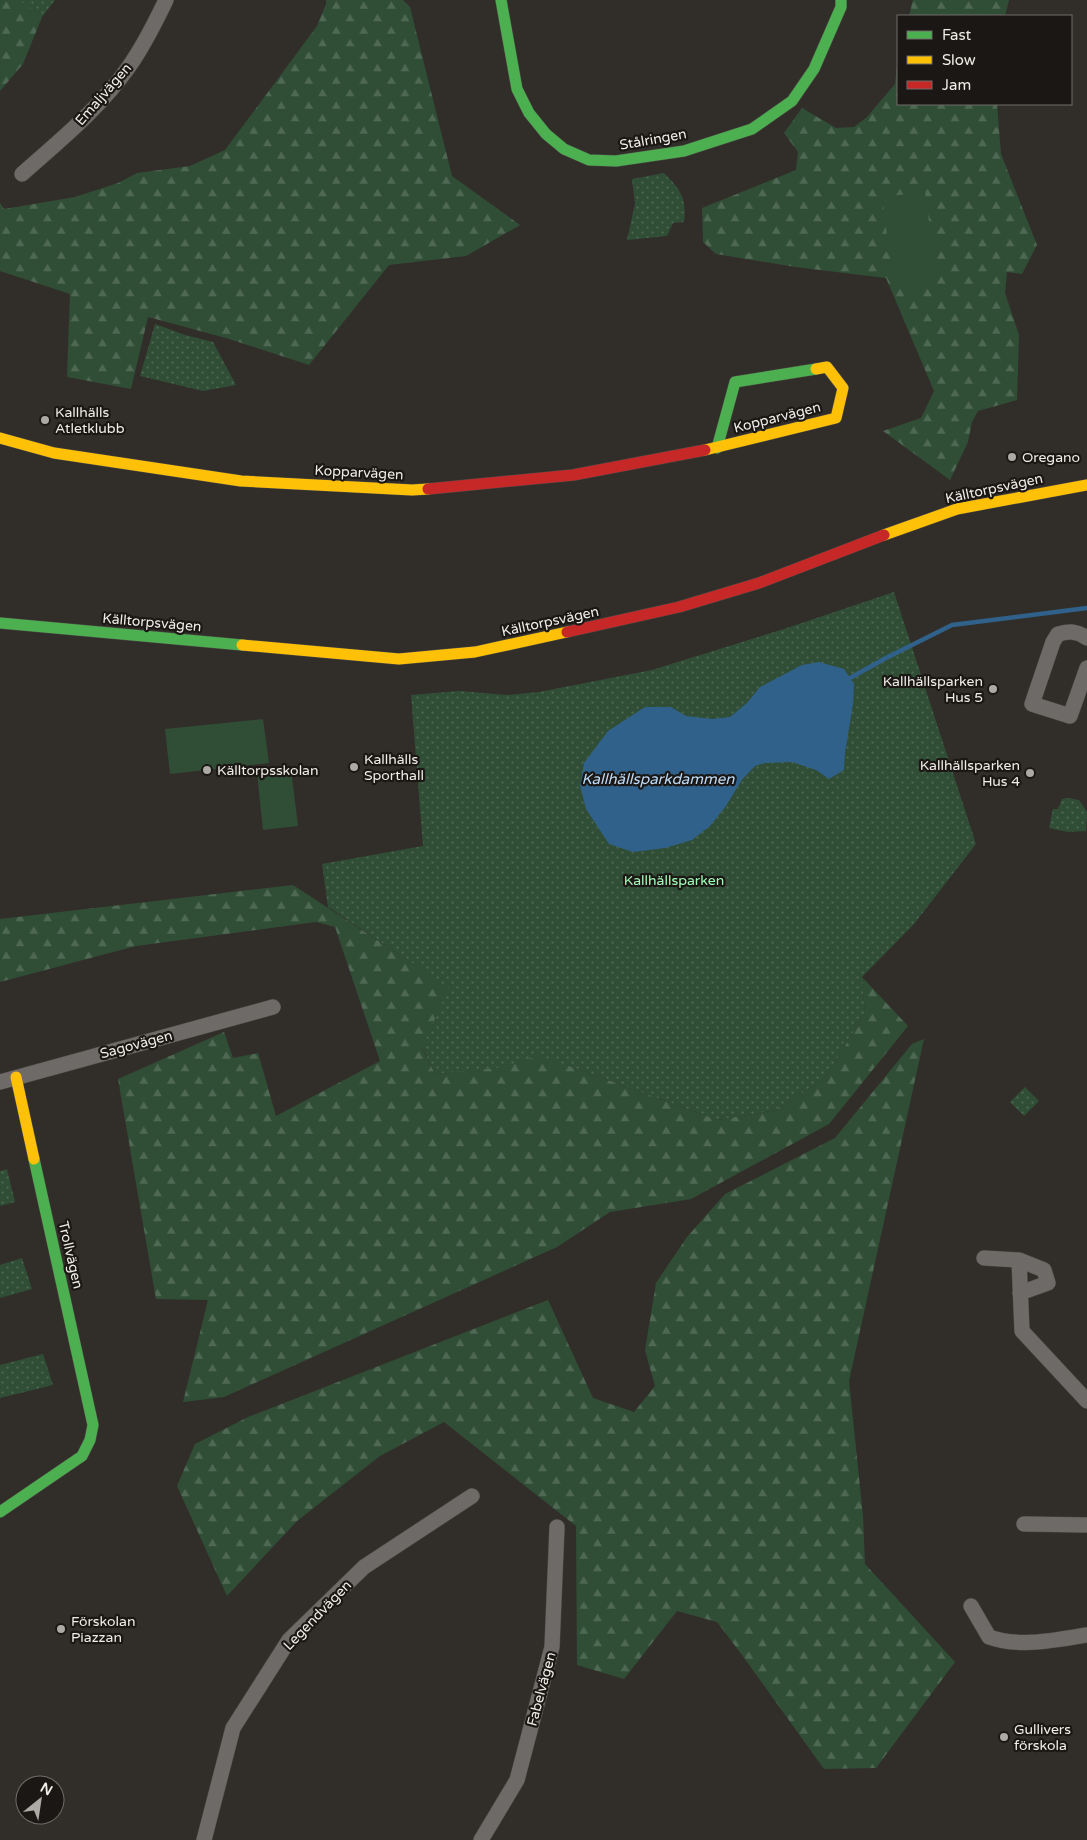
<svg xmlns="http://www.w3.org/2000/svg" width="1087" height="1840" font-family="'Varela Round',sans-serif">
  <defs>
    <pattern id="green-dots" width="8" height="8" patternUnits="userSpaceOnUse" patternTransform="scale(1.25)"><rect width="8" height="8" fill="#304e36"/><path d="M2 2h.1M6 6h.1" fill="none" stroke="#4e6853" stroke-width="1.8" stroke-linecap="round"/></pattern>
    <pattern id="forest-firs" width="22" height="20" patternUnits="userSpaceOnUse" patternTransform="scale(1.25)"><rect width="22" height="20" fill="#304e36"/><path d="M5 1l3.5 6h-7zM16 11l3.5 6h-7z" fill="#4e6853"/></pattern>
  </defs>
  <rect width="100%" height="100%" fill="#312e2a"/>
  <!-- green -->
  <path fill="url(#green-dots)" d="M 23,0 L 55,0 L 42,17 L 21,2 Z
    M 664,173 C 680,189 687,198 684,222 L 673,223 L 667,236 L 627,240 L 635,204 L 632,179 Z
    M 155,324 L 185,335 L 213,342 L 236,385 L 203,391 L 140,376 Z
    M 894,592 L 976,844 L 914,924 L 862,977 L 865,1013 L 826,1077 L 777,1110 L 718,1120 L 566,1065 L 533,1058 L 505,1069 L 435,1074 L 421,1045 L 448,987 L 328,907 L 322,864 L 423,846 L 411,695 L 459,691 L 507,695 L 539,692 L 652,670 L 784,629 Z
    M 1068,798 L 1079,800 L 1087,812 L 1086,831 L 1068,832 L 1049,828 L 1053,809 L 1058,809 L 1062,799 Z
    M 1025,1087 L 1039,1101 L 1024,1116 L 1010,1102 Z
    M 7,1169 L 15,1202 L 0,1206 L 0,1171 Z
    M 22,1258 L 32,1289 L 0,1298 L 0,1265 Z
    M 43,1354 L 53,1385 L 0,1398 L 0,1365 Z"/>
  <!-- forest -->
  <path fill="url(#forest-firs)" d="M 0,0 L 23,0 L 22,2 L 42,17 L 23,64 L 0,91 Z
    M 326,0 L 403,0 L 410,7 L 452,176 L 520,225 L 466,256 L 389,265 L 309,365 L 226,338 L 148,317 L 131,389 L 67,377 L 70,294 L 0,271 L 0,203 L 4,209 L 75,197 L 118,183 L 137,173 L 190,166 L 225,150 L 317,26 L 326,4 Z
    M 913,0 L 1009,0 L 1005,16 L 909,16 Z
    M 898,57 L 898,104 L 997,104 L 1001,154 L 1037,245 L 1022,274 L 1007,272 L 1005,293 L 1019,335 L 1017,400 L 978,411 L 972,422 L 968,442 L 950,480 L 883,431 L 921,418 L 934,391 L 886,278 L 795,267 L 716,254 L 703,242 L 702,208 L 796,170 L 798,152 L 784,133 L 802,108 L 836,128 L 854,127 L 867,117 L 895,84 Z
    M 293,885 L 449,987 L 422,1048 L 435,1074 L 506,1067 L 523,1059 L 533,1058 L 533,1053 L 718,1120 L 777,1110 L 826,1077 L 865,1013 L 862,977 L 908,1026 L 829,1124 L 691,1199 L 610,1212 L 557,1247 L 224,1397 L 183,1402 L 208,1300 L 156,1299 L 118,1079 L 224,1032 L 233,1058 L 258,1053 L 276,1116 L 380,1061 L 335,927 L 316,922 L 136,946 L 0,982 L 0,919 Z
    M 924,1039 L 849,1381 L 863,1516 L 865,1564 L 955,1662 L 876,1768 L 824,1769 L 742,1655 L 717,1622 L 677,1611 L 624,1679 L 577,1665 L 576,1526 L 444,1422 L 380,1456 L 297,1521 L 227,1596 L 177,1486 L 195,1444 L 248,1417 L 548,1300 L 593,1398 L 634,1412 L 655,1386 L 645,1350 L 656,1283 L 687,1237 L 725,1194 L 835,1138 L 912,1044 Z"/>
  <!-- pitch -->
  <path fill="#304e36" d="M 925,192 L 937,282 L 894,288 L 882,197 Z
    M 263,719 L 269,763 L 170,774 L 165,729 Z
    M 291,769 L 298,826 L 263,830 L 257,773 Z"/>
  <!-- water -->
  <path fill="#30618b" d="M 819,662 L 844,669 L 854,684 L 853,704 L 845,753 L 844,770 L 829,779 L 816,770 L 792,762 L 765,763 L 755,766 L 741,781 L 726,806 L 710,826 L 692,840 L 665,848 L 633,852 L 609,844 L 586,809 L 580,785 L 584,763 L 608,731 L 645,707 L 671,707 L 686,716 L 712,719 L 730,717 L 747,703 L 760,687 L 802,665 Z"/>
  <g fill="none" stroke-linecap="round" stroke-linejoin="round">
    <!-- stream -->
    <path stroke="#30618b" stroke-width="4.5" d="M 850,678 L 886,658 L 952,625 L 1087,608"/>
    <defs>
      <path id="street" d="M 22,174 C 59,141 99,109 128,68 C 143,47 155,23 166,0
        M 1087,638 C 1077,631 1070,631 1058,634 L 1053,642 L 1032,704 L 1070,716 L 1087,668
        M 0,1082 L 273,1007
        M 984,1258 L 1019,1260 L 1022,1331 L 1087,1401
        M 1019,1260 L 1044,1270 L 1048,1283 L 1020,1293
        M 1024,1524 L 1087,1525
        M 971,1606 L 989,1637 C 1020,1648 1055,1640 1087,1635
        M 204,1840 L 233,1728 L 289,1640 L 364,1567 L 472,1496
        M 481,1840 L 517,1780 L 552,1647 L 557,1527"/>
      <path id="fast" d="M 501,0 L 517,89 L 529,113 L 546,134 L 564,149 L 589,160 L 616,161 L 684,151 L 752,129 L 792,101 L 814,69 L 841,7 L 841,0
        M 717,448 L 735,382 L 816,369
        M 0,623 L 242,645
        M 0,1512 L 82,1456 L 90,1440 L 93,1425 L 34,1159"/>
      <path id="slow" d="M 0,438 L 54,453 L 241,481 L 412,490 L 428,489
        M 705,450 L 836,418 L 843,388 L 827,367 L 816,369
        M 884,535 L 957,509 L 1087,485
        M 242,645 L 399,659 L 475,652 L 567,632
        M 16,1077 L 34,1159"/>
      <path id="jam" d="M 428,489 L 573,475 L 705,450
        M 567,632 L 679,607 L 759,583 L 884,535"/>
    </defs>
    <!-- street casing -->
    <use href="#street" stroke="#4c4a46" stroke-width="16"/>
    <!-- fast casing -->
    <use href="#fast" stroke="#4c4a46" stroke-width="12"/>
    <!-- slow casing -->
    <use href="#slow" stroke="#4c4a46" stroke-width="12"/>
    <!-- jam casing -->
    <use href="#jam" stroke="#4c4a46" stroke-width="12"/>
    <!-- street -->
    <use href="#street" stroke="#6d6a67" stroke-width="15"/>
    <!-- fast -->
    <use href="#fast" stroke="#4caf50" stroke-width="11"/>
    <!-- slow -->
    <use href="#slow" stroke="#ffc107" stroke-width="11"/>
    <!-- jam -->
    <use href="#jam" stroke="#c62828" stroke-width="11"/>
  </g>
  <!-- markers -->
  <g fill="#adaaa6" stroke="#1a1714" stroke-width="2">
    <circle cx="45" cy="420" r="5"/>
    <circle cx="1012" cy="457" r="5"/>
    <circle cx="993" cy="689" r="5"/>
    <circle cx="354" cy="767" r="5"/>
    <circle cx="207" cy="770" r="5"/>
    <circle cx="1030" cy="773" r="5"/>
    <circle cx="61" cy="1629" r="5"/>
    <circle cx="1004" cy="1737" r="5"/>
  </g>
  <g text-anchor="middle" stroke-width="4.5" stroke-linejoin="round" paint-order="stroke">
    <!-- street labels -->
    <g font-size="14" fill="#f0ece8" stroke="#1a1714">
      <text transform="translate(103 94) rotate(-49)" y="5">Emaljvägen</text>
      <text transform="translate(653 139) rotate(-10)" y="5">Stålringen</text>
      <text transform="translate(777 417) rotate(-14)" y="5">Kopparvägen</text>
      <text transform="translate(359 472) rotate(3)" y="5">Kopparvägen</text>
      <text transform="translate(994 488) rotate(-12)" y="5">Källtorpsvägen</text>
      <text transform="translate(550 621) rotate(-12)" y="5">Källtorpsvägen</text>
      <text transform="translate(152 622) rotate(5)" y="5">Källtorpsvägen</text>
      <text transform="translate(136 1044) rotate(-15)" y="5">Sagovägen</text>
      <text transform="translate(71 1255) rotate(77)" y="5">Trollvägen</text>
      <text transform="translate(317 1615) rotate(-46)" y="5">Legendvägen</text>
      <text transform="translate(541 1689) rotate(-75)" y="5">Fabelvägen</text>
    </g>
    <!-- poi labels -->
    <g font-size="14" fill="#f0ece8" stroke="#1a1714" text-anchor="start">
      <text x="55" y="417">Kallhälls<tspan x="55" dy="16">Atletklubb</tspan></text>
      <text x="1022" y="462">Oregano</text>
      <text x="983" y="686" text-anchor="end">Kallhällsparken<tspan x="983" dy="16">Hus 5</tspan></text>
      <text x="364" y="764">Kallhälls<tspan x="364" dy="16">Sporthall</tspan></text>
      <text x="1020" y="770" text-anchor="end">Kallhällsparken<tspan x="1020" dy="16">Hus 4</tspan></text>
      <text x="217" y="775">Källtorpsskolan</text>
      <text x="71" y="1626">Förskolan<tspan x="71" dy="16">Piazzan</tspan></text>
      <text x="1014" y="1734">Gullivers<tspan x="1014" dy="16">förskola</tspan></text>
    </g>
    <!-- park labels -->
    <g font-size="14" fill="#a4fbb8" stroke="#1a1714">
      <text x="674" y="885">Kallhällsparken</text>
    </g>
    <!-- water labels -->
    <g font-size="15" font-style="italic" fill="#bddaf6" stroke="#1a1714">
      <text x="658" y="784">Kallhällsparkdammen</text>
    </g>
  </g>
  <!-- legend -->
  <rect x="897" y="15" width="175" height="90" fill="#1a1714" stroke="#706c69"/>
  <rect x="907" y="31" width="25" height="8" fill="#4caf50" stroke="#706c69"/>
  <text x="942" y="40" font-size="15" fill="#f0ece8">Fast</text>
  <rect x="907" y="56" width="25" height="8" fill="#ffc107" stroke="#706c69"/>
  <text x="942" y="65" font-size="15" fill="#f0ece8">Slow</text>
  <rect x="907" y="81" width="25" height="8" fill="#c62828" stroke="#706c69"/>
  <text x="942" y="90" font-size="15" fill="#f0ece8">Jam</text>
  <!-- north arrow -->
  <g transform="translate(40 1800) rotate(30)"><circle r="24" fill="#1a1714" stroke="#706c69"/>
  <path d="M0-4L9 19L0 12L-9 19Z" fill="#adaaa6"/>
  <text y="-8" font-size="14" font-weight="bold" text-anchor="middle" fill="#f0ece8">N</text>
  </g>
</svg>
